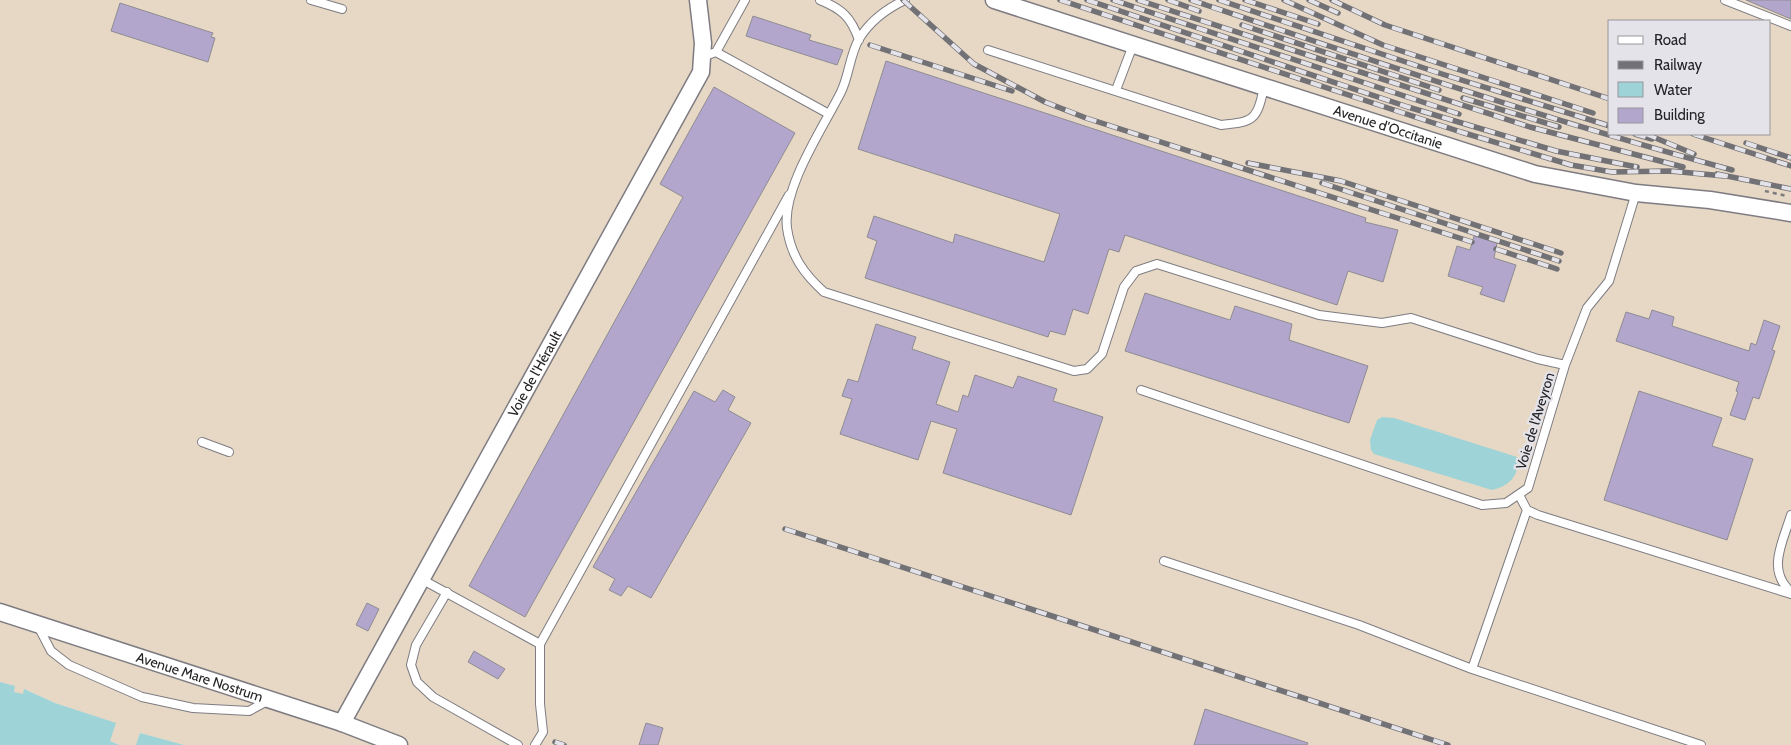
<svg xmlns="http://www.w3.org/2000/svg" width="1791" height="745" font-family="Cabin,sans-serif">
  <rect width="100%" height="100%" fill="#e5e3ea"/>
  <!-- industrial -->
  <path fill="#e6d8c5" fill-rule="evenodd" d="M 0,0 L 1791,0 L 1791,745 L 184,745 L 140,733 L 136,745 L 119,745 L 110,741 L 115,723 L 55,703 L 24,689 L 23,695 L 13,692 L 15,686 L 0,682 ZM 1610,21 L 1770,21 L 1770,134 L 1610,134 Z"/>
  <!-- water -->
  <path fill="#9ed3d7" d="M 1382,417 L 1394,418 L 1517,457 C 1520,476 1509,486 1492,490 L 1374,454 L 1371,450 L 1370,440 L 1377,420 Z
    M 0,682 L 15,686 L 14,692 L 23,694 L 24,689 L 55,703 L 116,723 L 110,741 L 119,745 L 0,745 Z
    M 140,733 L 184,745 L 136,745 Z"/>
  <!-- building -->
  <path fill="#b3a6cc" stroke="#8e8c92" d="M 1746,0 L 1791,0 L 1791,19 Z
    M 120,3 L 213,33 L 211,37 L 215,38 L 208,62 L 111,31 Z
    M 753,16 L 811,35 L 809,40 L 843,50 L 837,65 L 746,36 Z
    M 886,61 L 1366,218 L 1365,222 L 1398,230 L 1383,282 L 1348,271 L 1337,305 L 1125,235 L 1119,252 L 1109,249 L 1088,314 L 1073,309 L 1065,335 L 1050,331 L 1048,337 L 865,278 L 877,241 L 867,237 L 874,216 L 953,243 L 955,234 L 1044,262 L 1060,214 L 858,149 Z
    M 714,87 L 795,133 L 525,617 L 469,586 L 683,197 L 660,184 Z
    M 1474,236 L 1497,243 L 1494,258 L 1516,265 L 1504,302 L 1480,294 L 1483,287 L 1448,276 L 1457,246 L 1470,250 Z
    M 1145,293 L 1230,320 L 1235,306 L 1292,324 L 1289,340 L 1368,366 L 1349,423 L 1125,351 Z
    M 1652,310 L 1674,317 L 1672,326 L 1749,351 L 1751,343 L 1756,345 L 1764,320 L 1780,326 L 1772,350 L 1775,351 L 1759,399 L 1753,397 L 1745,420 L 1730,415 L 1738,392 L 1736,391 L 1739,382 L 1616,341 L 1626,312 L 1649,319 Z
    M 876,324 L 916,337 L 912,349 L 950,362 L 936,404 L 958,412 L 963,395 L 968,397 L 975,375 L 1013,388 L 1018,376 L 1057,389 L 1053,401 L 1103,417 L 1071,515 L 943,473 L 957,429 L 931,421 L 918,460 L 840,434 L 852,399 L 842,396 L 848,379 L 858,382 Z
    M 723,390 L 735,397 L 728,410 L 751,423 L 651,598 L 628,586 L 621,596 L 609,590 L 615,579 L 593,567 L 694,391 L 715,402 Z
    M 1639,391 L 1722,418 L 1712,446 L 1753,459 L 1727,540 L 1604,500 Z
    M 367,603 L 379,609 L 368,631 L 356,625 Z
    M 474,651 L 505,669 L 498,679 L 468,662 Z
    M 1205,709 L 1308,743 L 1307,745 L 1194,745 Z
    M 646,723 L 663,728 L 658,745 L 639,745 Z"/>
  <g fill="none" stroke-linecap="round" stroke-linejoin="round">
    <defs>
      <path id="service" d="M 311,0 L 342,9
        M 820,0 C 842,9 851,17 859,40
        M 905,0 C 886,9 870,21 859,39 C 850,54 849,76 841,92 C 823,128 782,188 787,228 C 791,256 804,274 824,292 L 1074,371 L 1087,369 L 1102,354 L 1124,287 L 1136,271 L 1157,264 L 1319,315 L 1382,323 L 1411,318 L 1538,359 L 1565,365
        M 1725,0 L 1791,26
        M 988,50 L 1221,125 C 1254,122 1257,120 1264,87
        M 716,52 L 829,114
        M 702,57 L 716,52 L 745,0
        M 1116,90 L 1133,45
        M 1141,390 L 1482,505 L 1506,503 L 1528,488 L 1565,365 L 1587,308 L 1609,281 L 1636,193
        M 202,442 L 229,452
        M 1519,495 L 1527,510 L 1538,515 L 1791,594
        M 1791,515 C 1783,542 1766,570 1791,592
        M 1164,561 L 1359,625 L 1472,669 L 1701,745
        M 423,580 L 540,644
        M 447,592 L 416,645 L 411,665 L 417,682 L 433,697 L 518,745
        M 38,626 L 51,651 L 69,665 L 142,697 L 193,708 L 249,711 L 269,700
        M 1472,669 L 1527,510
        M 535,745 L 543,732 L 540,704 L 540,644 L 789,195"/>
      <g id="minor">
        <path id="s1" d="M 994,0 L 1535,174 L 1636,193 L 1710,200 L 1791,213"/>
        <path id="s2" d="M 0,612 L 342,723 L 399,745"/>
        <path id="s3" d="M 342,723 L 701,72 L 703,43 L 698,0"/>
      </g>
    </defs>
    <!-- service casing -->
    <use href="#service" stroke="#7e7c82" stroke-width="10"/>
    <!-- minor casing -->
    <use href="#minor" stroke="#7e7c82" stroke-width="19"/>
    <!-- path -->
    <path stroke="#7c7b7f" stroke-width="2.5" stroke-dasharray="4 4" stroke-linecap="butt" d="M 1765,191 L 1787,196"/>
    <!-- service -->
    <use href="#service" stroke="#fff" stroke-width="8"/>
    <!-- minor -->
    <use href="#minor" stroke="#fff" stroke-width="16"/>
    <defs>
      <path id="rail" d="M 903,0 L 974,64 L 1045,102 L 1086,118 L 1472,242
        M 1060,0 L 1461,132 L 1571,165 L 1612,172 L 1670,171 L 1724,176
        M 1087,0 L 1408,107 L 1556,151 L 1637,167
        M 1113,0 L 1459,114
        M 1138,0 L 1530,127 L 1683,167
        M 1168,0 L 1199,11
        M 1191,0 C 1370,60 1550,121 1732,170
        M 1219,0 L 1442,74 L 1610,126
        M 1245,0 L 1318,24
        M 1284,0 L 1383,45 L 1593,113
        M 1309,0 L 1338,13
        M 1332,0 L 1385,25 L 1610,99
        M 1242,25 L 1439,90
        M 870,45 L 1012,91
        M 1463,98 L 1559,127
        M 1635,134 L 1652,139
        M 1646,134 L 1694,154
        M 1693,134 L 1791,166
        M 1746,143 L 1791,158
        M 1248,163 L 1341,181 L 1561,253
        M 1717,174 L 1791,189
        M 1322,183 L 1559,261
        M 1496,249 L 1557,269
        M 785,529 L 1448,745
        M 555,742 L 564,745"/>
    </defs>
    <!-- rail casing -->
    <use href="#rail" stroke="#727175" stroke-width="5.5"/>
    <!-- rail -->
    <use href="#rail" stroke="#e5e3ea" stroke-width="4" stroke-dasharray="11" stroke-linecap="butt"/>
  </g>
  <g text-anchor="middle" stroke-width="4.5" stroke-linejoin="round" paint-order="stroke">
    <!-- street labels -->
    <g font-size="14" fill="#242325" stroke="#e5e3ea">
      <text dy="5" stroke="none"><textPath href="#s1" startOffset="414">Avenue d'Occitanie</textPath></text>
      <text dy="5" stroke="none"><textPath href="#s3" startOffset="399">Voie de l'Hérault</textPath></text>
      <text transform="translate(1535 421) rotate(-73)" y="5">Voie de l'Aveyron</text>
      <text dy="5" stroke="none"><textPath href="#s2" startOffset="210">Avenue Mare Nostrum</textPath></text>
    </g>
  </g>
  <!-- legend -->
  <rect x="1608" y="20" width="162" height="115" fill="#e5e3ea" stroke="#98969b"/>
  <rect x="1618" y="36" width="25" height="8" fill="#ffffff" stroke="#98969b"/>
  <text x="1654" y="45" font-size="15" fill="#242325">Road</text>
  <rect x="1618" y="61" width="25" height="8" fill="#727175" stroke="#98969b"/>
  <text x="1654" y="70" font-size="15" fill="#242325">Railway</text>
  <rect x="1618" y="82" width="25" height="15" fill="#9ed3d7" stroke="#98969b"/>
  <text x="1654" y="95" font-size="15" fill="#242325">Water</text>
  <rect x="1618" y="108" width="25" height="15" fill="#b3a6cc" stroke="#98969b"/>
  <text x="1654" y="120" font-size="15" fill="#242325">Building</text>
</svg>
